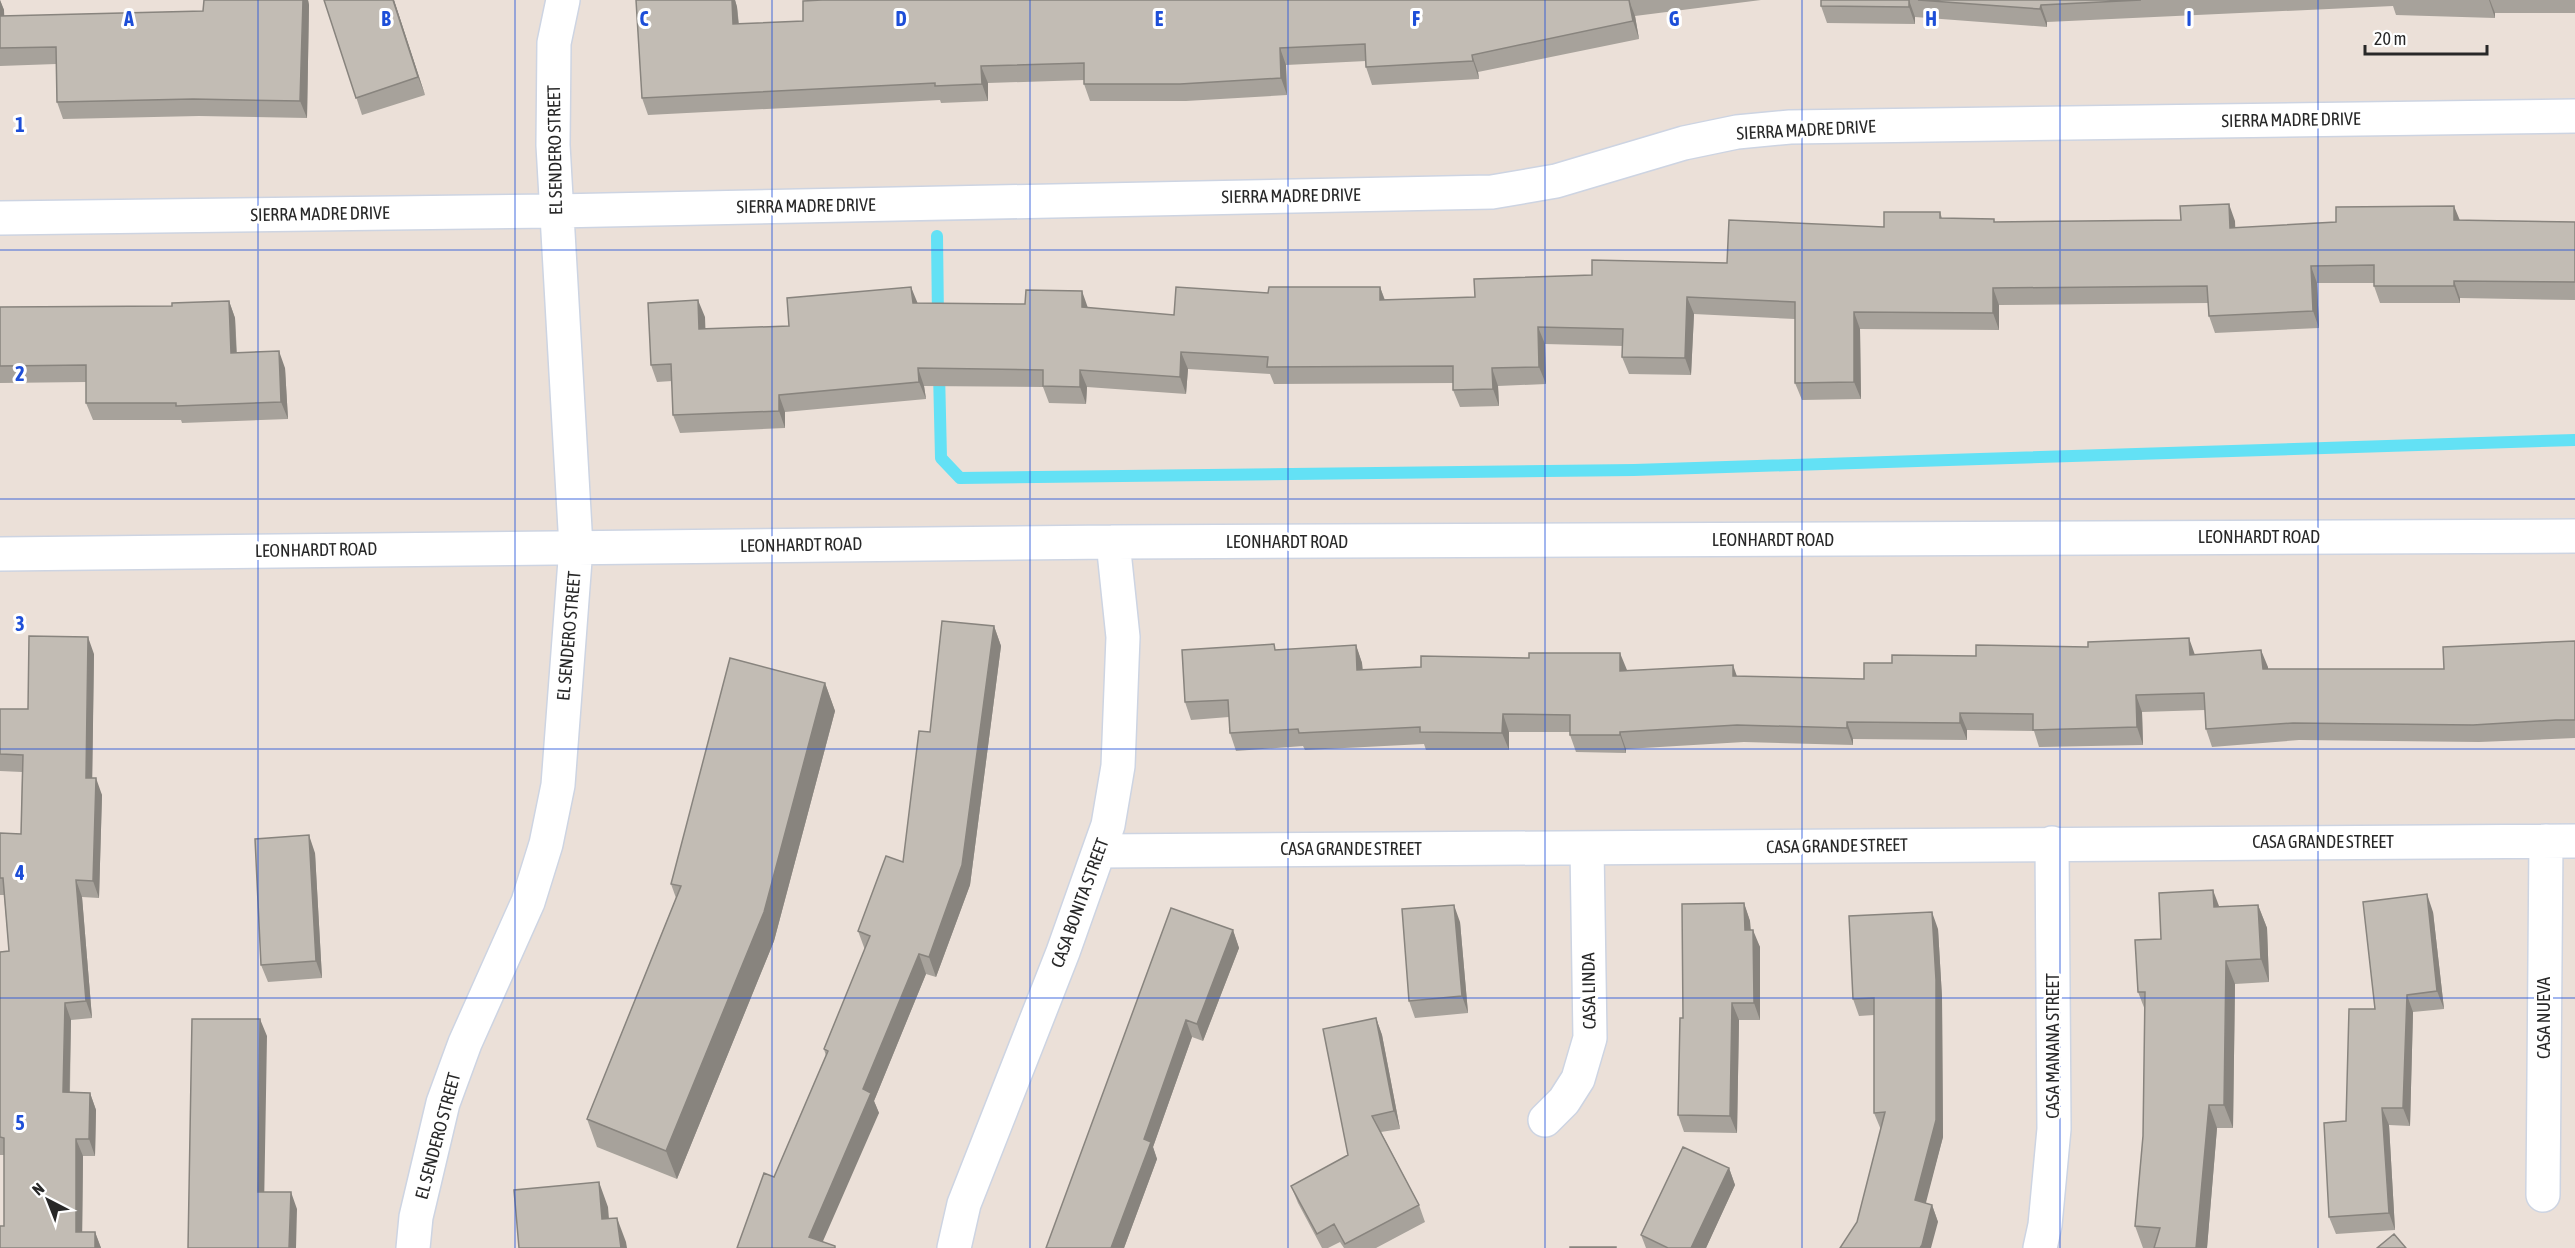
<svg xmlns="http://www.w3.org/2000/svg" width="2575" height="1248" font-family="'Asap Condensed',sans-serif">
  <rect width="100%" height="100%" fill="#ebe0d8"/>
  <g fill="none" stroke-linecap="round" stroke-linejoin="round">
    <!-- stream -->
    <path stroke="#63e1f5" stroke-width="12" d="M 937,236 L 938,319
      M 939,372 L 941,458 L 960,478 L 1634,470 L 2575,440"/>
    <defs>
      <path id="minor" d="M 0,218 L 556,211 L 1492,192 L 1556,181 L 1684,143 L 1737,132 L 1790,127 L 2575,116
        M 0,554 L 1113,542 L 2575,536
        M 1100,851 L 2575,841
        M 1545,1120 L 1564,1101 L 1578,1079 L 1590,1038 L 1587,848
        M 2543,1195 L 2546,841
        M 413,1248 L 416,1217 L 443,1103 L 465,1043 L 528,902 L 546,844 L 558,785 L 576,547 L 553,145 L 554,43 L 563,0
        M 954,1248 L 964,1204 L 1063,952 L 1108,825 L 1118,766 L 1123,637 L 1113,542
        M 2040,1248 L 2045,1225 L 2054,1129 L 2052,843"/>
    </defs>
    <!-- minor casing -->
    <use href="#minor" stroke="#cdd4e2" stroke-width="36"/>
    <!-- minor -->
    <use href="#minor" stroke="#fff" stroke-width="33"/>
  </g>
  <!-- wall -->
  <path fill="#a7a29b" d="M 0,0 L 4,10 L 4,16 L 203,11 L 204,0 L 308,0 L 309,5 L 307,118 L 199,116 L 63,119 L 57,102 L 56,64 L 0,66 Z
    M 324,0 L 394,0 L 425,95 L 362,115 Z
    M 636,0 L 735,0 L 737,7 L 739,24 L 803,21 L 822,0 L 1761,0 L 1635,16 L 1639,39 L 1478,72 L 1479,79 L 1372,85 L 1366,67 L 1366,61 L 1286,65 L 1287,95 L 1186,101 L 1090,101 L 1084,84 L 1084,80 L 988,83 L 988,101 L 941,103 L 940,100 L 648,115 L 642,98 Z
    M 1821,0 L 2575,0 L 2575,13 L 2495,13 L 2495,18 L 2396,15 L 2393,6 L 2047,22 L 2047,27 L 1915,17 L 1915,24 L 1827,23 L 1821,6 Z
    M 1940,212 L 1942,218 L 1996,222 L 2235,221 L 2235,228 L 2459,220 L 2575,222 L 2575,300 L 2460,298 L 2460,303 L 2380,303 L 2374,286 L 2374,283 L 2317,283 L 2319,328 L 2215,333 L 2209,316 L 2208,303 L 1999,305 L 1999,330 L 1860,329 L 1861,399 L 1802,400 L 1795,383 L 1795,319 L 1694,314 L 1691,375 L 1629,374 L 1622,357 L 1623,346 L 1545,344 L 1546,384 L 1498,386 L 1499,406 L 1460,407 L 1453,390 L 1453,383 L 1274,384 L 1270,374 L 1188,369 L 1186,394 L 1087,387 L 1086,404 L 1049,403 L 1043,387 L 924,386 L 926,399 L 785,412 L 785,428 L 680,433 L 673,415 L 672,381 L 657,382 L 651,365 L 705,317 L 705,329 L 789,326 L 917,303 L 1088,308 L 1174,315 L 1268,293 L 1380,287 L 1385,300 L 1475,297 L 1592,275 L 1727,263 L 1884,227 Z
    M 229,301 L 235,318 L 237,353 L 285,368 L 288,419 L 182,423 L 181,420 L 93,420 L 86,403 L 86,382 L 0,383 L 0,307 L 172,306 Z
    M 994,626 L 1001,646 L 970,885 L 936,977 L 926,974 L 874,1101 L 879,1113 L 737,1248 L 774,1177 L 826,1056 L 824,1049 L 865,950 L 858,931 L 903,862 L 930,732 Z
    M 2575,641 L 2575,738 L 2479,742 L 2299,740 L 2212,747 L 2206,729 L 2205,710 L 2142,712 L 2143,745 L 2039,747 L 2034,731 L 1967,730 L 1967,740 L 1853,739 L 1853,745 L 1744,742 L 1626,749 L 1626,753 L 1576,752 L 1570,735 L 1570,732 L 1509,732 L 1509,750 L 1426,750 L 1424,744 L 1305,750 L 1303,746 L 1236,751 L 1230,733 L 1229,717 L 1191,720 L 1185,702 L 1276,650 L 1356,645 L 1362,663 L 1363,670 L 1627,671 L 1737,676 L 1864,679 L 1892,663 L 1976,656 L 2195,654 L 2268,667 L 2268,669 L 2444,669 Z
    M 94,654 L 92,778 L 102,795 L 99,898 L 82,897 L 92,1018 L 71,1020 L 70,1092 L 90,1093 L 96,1110 L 95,1156 L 83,1156 L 82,1232 L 95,1232 L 101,1248 L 0,1248 L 4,1226 L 4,1155 L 0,1155 L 0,952 L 9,951 L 4,895 L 0,895 L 0,833 L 21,834 L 22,772 L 0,771 L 0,709 L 28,709 Z
    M 825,683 L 835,711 L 774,941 L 677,1179 L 597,1147 L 587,1119 L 676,898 L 671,884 Z
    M 315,853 L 322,978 L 268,982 L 261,965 Z
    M 1744,903 L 1750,921 L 1751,930 L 1760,947 L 1760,1020 L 1739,1020 L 1737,1133 L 1684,1132 L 1678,1115 L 1683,1018 Z
    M 2258,905 L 2267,928 L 2269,982 L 2235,984 L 2233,1128 L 2217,1128 L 2207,1248 L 2143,1248 L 2135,1226 L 2143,1136 L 2145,1010 L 2138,992 L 2161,939 L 2219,907 Z
    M 2433,912 L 2444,1009 L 2413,1012 L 2410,1126 L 2389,1125 L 2395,1230 L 2336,1234 L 2329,1217 L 2346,1121 L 2375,1009 Z
    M 1460,922 L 1468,1013 L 1415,1018 L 1409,1001 Z
    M 1938,929 L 1942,997 L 1943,1137 L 1925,1203 L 1932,1205 L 1938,1222 L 1857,1222 L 1881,1130 L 1874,1113 L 1874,1015 L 1859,1016 L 1853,999 Z
    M 1233,930 L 1239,948 L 1203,1041 L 1192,1037 L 1153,1147 L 1157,1159 L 1124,1248 L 1046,1248 Z
    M 1376,1018 L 1382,1035 L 1400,1129 L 1381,1132 L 1419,1205 L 1425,1222 L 1376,1248 L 1344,1248 L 1340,1242 L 1328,1248 L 1322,1248 L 1298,1203 L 1291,1186 L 1348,1155 Z
    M 1729,1168 L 1735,1185 L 1706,1248 L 1646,1248 L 1641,1235 Z"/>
  <!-- shaded-wall -->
  <path fill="#88847e" d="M 0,0 L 4,10 L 5,33 L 0,20 Z
    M 303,0 L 308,0 L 309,5 L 307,118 L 300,101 Z
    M 393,0 L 394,0 L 425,95 L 418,77 Z
    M 732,0 L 735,0 L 737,7 L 740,42 L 733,24 Z
    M 1629,0 L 1635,16 L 1639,39 L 1633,21 Z
    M 1909,0 L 1915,17 L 1915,24 L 1909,7 Z
    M 2489,0 L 2490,0 L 2495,13 L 2495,18 Z
    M 2041,5 L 2047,22 L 2047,27 L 2040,9 Z
    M 1280,48 L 1286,65 L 1287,95 L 1281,78 Z
    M 1472,55 L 1478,72 L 1479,79 L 1473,61 Z
    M 981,66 L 988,83 L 988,101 L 982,84 Z
    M 2229,204 L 2235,221 L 2236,245 L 2230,228 Z
    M 2454,206 L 2461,223 L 2454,220 Z
    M 2311,266 L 2317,283 L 2319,328 L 2313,311 Z
    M 2454,281 L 2460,298 L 2460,303 L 2454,286 Z
    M 911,287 L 918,304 L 913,303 Z
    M 1380,287 L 1386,304 L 1380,300 Z
    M 1993,288 L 1999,305 L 1999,330 L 1993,313 Z
    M 1082,291 L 1088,308 L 1082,307 Z
    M 1687,297 L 1694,314 L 1691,375 L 1685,358 Z
    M 698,300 L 705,317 L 706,346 L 699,329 Z
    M 229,301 L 235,318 L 237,371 L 231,353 Z
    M 1854,312 L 1860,329 L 1861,399 L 1854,382 Z
    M 1538,327 L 1545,344 L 1546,384 L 1539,367 Z
    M 279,351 L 285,368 L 288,419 L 281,402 Z
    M 1181,352 L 1188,369 L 1186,394 L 1180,377 Z
    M 918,368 L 924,386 L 926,399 L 919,382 Z
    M 1492,368 L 1498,386 L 1499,406 L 1493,389 Z
    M 1080,370 L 1087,387 L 1086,404 L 1080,387 Z
    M 779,395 L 785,412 L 785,428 L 779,411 Z
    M 994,626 L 1001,646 L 970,885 L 936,977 L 929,957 Z
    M 88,637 L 94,654 L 92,795 L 86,778 Z
    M 2189,638 L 2195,655 L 2190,655 Z
    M 1356,645 L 1362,663 L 1363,687 L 1357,670 Z
    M 2261,650 L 2268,667 L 2269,686 L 2263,669 Z
    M 1620,653 L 1627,670 L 1627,688 L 1620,671 Z
    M 1733,665 L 1739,682 L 1733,676 Z
    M 825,683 L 835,711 L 774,941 L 677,1179 L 666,1151 Z
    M 2136,695 L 2142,712 L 2143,745 L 2137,727 Z
    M 1960,713 L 1967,730 L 1967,740 L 1960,723 Z
    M 1503,714 L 1509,732 L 1509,750 L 1502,733 Z
    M 1847,722 L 1853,739 L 1853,745 L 1847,728 Z
    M 1620,732 L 1626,749 L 1626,753 L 1620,735 Z
    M 96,778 L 102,795 L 99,898 L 93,881 Z
    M 309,835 L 315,853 L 322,978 L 316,961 Z
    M 76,880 L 82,897 L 92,1018 L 86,1001 Z
    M 2213,890 L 2222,914 L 2214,907 Z
    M 2427,894 L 2433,912 L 2444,1009 L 2437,991 Z
    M 1744,903 L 1750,921 L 1751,948 L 1745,930 Z
    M 1454,905 L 1460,922 L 1468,1013 L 1462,996 Z
    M 2258,905 L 2267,928 L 2269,982 L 2261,959 Z
    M 1932,912 L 1938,929 L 1942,997 L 1943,1137 L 1922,1218 L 1915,1200 Z
    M 1233,930 L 1239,948 L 1203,1041 L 1197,1024 Z
    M 1753,930 L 1760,947 L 1760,1020 L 1754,1003 Z
    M 919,954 L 926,974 L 874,1101 L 879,1113 L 820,1248 L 809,1237 L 863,1089 Z
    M 2226,961 L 2235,984 L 2233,1128 L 2224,1105 Z
    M 2407,995 L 2413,1012 L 2410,1126 L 2403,1108 Z
    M 65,1003 L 71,1020 L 69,1109 L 63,1092 Z
    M 1732,1003 L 1739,1020 L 1737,1133 L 1730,1116 Z
    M 1376,1018 L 1382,1035 L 1400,1129 L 1394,1111 Z
    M 260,1019 L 267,1036 L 264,1209 L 258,1192 Z
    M 1186,1020 L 1192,1037 L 1153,1147 L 1157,1159 L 1124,1248 L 1111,1248 L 1144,1139 Z
    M 90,1093 L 96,1110 L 95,1156 L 89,1139 Z
    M 2209,1105 L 2217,1128 L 2207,1248 L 2196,1248 Z
    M 2382,1108 L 2389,1125 L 2395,1230 L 2389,1213 Z
    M 76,1139 L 83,1156 L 82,1248 L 76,1232 Z
    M 1729,1168 L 1735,1185 L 1706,1248 L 1691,1248 Z
    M 599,1182 L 608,1207 L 611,1244 L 602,1219 Z
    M 291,1192 L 297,1209 L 296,1248 L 289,1248 Z
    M 1932,1205 L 1938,1222 L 1931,1248 L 1920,1248 Z
    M 617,1218 L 626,1242 L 627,1248 L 621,1248 Z
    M 95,1232 L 101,1248 L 95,1248 Z"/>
  <!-- building -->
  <path fill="#c2bcb4" stroke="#88847e" stroke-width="1.5" d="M 204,0 L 303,0 L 300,101 L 193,99 L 57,102 L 56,47 L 0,48 L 0,16 L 203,11 Z
    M 324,0 L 393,0 L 418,77 L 356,98 Z
    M 636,0 L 732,0 L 733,24 L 803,21 L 803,1 L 822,0 L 1629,0 L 1633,21 L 1472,55 L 1473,61 L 1366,67 L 1365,44 L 1280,48 L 1281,78 L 1180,84 L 1084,84 L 1084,63 L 981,66 L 982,84 L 935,86 L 935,83 L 642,98 Z
    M 1821,0 L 1909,0 L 1909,7 L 1821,6 Z
    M 1918,0 L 2141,0 L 2041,5 L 2040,9 Z
    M 2229,204 L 2230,228 L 2336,222 L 2336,207 L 2454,206 L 2454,220 L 2575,222 L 2575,282 L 2454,281 L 2454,286 L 2374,286 L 2374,265 L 2311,266 L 2313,311 L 2209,316 L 2207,286 L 1993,288 L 1993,313 L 1854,312 L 1854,382 L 1795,383 L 1795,302 L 1687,297 L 1685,358 L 1622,357 L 1623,329 L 1538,327 L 1539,367 L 1492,368 L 1493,389 L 1453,390 L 1453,366 L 1267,367 L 1268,357 L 1181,352 L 1180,377 L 1080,370 L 1080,387 L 1043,386 L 1043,370 L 918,368 L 919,382 L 779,395 L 779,411 L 673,415 L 671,364 L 651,365 L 648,303 L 698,300 L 699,329 L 789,326 L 787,298 L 911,287 L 913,303 L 1025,304 L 1026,290 L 1082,291 L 1082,307 L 1174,315 L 1176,287 L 1268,293 L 1269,287 L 1380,287 L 1380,300 L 1475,297 L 1474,279 L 1592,275 L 1592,260 L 1727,263 L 1729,220 L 1884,227 L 1884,212 L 1940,212 L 1940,218 L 1994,219 L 1994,222 L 2181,220 L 2180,206 Z
    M 229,301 L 231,353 L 279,351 L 281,402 L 176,406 L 176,403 L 86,403 L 86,365 L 0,366 L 0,307 L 172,306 L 172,303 Z
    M 942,621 L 994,626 L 962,865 L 929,957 L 919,954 L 863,1089 L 871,1093 L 809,1237 L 835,1246 L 835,1248 L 737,1248 L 764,1173 L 774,1177 L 828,1051 L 824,1049 L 870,936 L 858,931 L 886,856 L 903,862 L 919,731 L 930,732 Z
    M 29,636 L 88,637 L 86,778 L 96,778 L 93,881 L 76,880 L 86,1001 L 65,1003 L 63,1092 L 90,1093 L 89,1139 L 76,1139 L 76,1232 L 95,1232 L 95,1248 L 0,1248 L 0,1226 L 4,1226 L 4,1138 L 0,1137 L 0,952 L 9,951 L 3,878 L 0,878 L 0,833 L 21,834 L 23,755 L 0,754 L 0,709 L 28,709 Z
    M 2189,638 L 2190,655 L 2261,650 L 2263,669 L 2444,669 L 2443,647 L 2575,641 L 2575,720 L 2556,720 L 2473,725 L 2293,723 L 2206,729 L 2204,693 L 2136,695 L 2137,727 L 2033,730 L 2033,714 L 1960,713 L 1960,723 L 1847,722 L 1847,728 L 1737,725 L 1620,732 L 1620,735 L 1570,735 L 1570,715 L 1503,714 L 1502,733 L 1420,732 L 1420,727 L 1299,733 L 1298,729 L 1230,733 L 1228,700 L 1185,702 L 1182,650 L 1274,644 L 1275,650 L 1356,645 L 1357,670 L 1421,667 L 1421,656 L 1529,658 L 1529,653 L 1620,653 L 1620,671 L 1733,665 L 1733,676 L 1864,679 L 1864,663 L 1892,663 L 1892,655 L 1976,656 L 1976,645 L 2088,647 L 2088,642 Z
    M 730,658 L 825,683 L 764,912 L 666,1151 L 587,1119 L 681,886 L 671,884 Z
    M 309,835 L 316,961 L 261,965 L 255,839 Z
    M 2213,890 L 2214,907 L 2258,905 L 2261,959 L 2226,961 L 2224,1105 L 2209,1105 L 2196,1248 L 2154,1248 L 2160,1228 L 2135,1226 L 2143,1136 L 2145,992 L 2138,992 L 2135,940 L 2161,939 L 2159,893 Z
    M 2427,894 L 2437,991 L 2407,995 L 2403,1108 L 2382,1108 L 2389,1213 L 2329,1217 L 2324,1123 L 2346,1121 L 2349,1009 L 2375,1009 L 2363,902 Z
    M 1744,903 L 1745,930 L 1753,930 L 1754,1003 L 1732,1003 L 1730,1116 L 1678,1115 L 1680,1018 L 1683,1018 L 1682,904 Z
    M 1454,905 L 1462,996 L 1409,1001 L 1402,909 Z
    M 1171,908 L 1233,930 L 1197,1024 L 1186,1020 L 1144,1139 L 1151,1142 L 1111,1248 L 1046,1248 Z
    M 1932,912 L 1936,980 L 1936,1120 L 1915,1200 L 1932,1205 L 1922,1245 L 1920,1248 L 1840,1248 L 1857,1222 L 1885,1112 L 1874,1113 L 1874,998 L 1853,999 L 1849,916 Z
    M 1376,1018 L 1394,1111 L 1372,1116 L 1419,1205 L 1345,1244 L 1334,1224 L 1317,1234 L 1291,1186 L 1348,1155 L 1323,1029 Z
    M 192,1019 L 260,1019 L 258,1192 L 291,1192 L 289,1248 L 188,1248 Z
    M 1683,1147 L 1729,1168 L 1691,1248 L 1668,1248 L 1641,1235 Z
    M 599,1182 L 602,1219 L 617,1218 L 621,1248 L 519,1248 L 514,1190 Z
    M 2394,1234 L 2406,1248 L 2377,1248 Z
    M 1570,1247 L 1616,1247 L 1616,1248 L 1570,1248 Z"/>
  <!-- grid -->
  <path fill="none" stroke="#1d4ed8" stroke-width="1.5" stroke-opacity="0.55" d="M 258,0 L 258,1248M 515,0 L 515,1248M 772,0 L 772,1248M 1030,0 L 1030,1248M 1288,0 L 1288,1248M 1545,0 L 1545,1248M 1802,0 L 1802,1248M 2060,0 L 2060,1248M 2318,0 L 2318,1248M 0,250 L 2575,250M 0,499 L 2575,499M 0,749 L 2575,749M 0,998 L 2575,998"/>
  <g text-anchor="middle" stroke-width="6" stroke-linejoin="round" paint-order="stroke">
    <!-- street labels -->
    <g font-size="18" fill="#282828" stroke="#fff">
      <text transform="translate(2291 120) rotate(-1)" y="6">SIERRA MADRE DRIVE</text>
      <text transform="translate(1806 130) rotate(-3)" y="6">SIERRA MADRE DRIVE</text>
      <text transform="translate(555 150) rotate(-91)" y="6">EL SENDERO STREET</text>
      <text transform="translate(1291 196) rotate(-1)" y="6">SIERRA MADRE DRIVE</text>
      <text transform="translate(806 206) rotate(-1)" y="6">SIERRA MADRE DRIVE</text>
      <text transform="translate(320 214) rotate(-1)" y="6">SIERRA MADRE DRIVE</text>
      <text x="2259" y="543">LEONHARDT ROAD</text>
      <text x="1773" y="546">LEONHARDT ROAD</text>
      <text x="1287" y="548">LEONHARDT ROAD</text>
      <text transform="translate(801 545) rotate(-1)" y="6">LEONHARDT ROAD</text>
      <text transform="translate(316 550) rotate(-1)" y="6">LEONHARDT ROAD</text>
      <text transform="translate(569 636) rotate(-85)" y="6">EL SENDERO STREET</text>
      <text x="2323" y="848">CASA GRANDE STREET</text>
      <text transform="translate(1837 846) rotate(-1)" y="6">CASA GRANDE STREET</text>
      <text x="1351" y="855">CASA GRANDE STREET</text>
      <text transform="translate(1080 903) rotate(-70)" y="6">CASA BONITA STREET</text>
      <text transform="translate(1589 991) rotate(-91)" y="6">CASA LINDA</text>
      <text transform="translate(2544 1018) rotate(-90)" y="6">CASA NUEVA</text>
      <text transform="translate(2053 1046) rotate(-90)" y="6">CASA MANANA STREET</text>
      <text transform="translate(438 1136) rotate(-75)" y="6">EL SENDERO STREET</text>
    </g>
  </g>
  <g font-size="20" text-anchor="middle" font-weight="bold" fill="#1d4ed8" stroke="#fff" stroke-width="6" stroke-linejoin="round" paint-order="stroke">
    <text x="129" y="26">A</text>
    <text x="386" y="26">B</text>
    <text x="644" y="26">C</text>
    <text x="901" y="26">D</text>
    <text x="1159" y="26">E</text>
    <text x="1416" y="26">F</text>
    <text x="1674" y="26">G</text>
    <text x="1931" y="26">H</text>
    <text x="2189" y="26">I</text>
    <text x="20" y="132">1</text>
    <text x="20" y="381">2</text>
    <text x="20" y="631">3</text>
    <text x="20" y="880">4</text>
    <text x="20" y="1130">5</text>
  </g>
  <!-- north arrow -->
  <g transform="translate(48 1200) rotate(318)" stroke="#ffffff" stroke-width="4.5" paint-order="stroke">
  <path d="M0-4.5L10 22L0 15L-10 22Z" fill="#282828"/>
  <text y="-9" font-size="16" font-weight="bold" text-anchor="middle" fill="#282828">N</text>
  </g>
  <!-- scale -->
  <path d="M2365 45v9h122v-9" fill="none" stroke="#282828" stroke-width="3"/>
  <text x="2374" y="45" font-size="18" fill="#282828" stroke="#ffffff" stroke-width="4.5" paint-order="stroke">20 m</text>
</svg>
